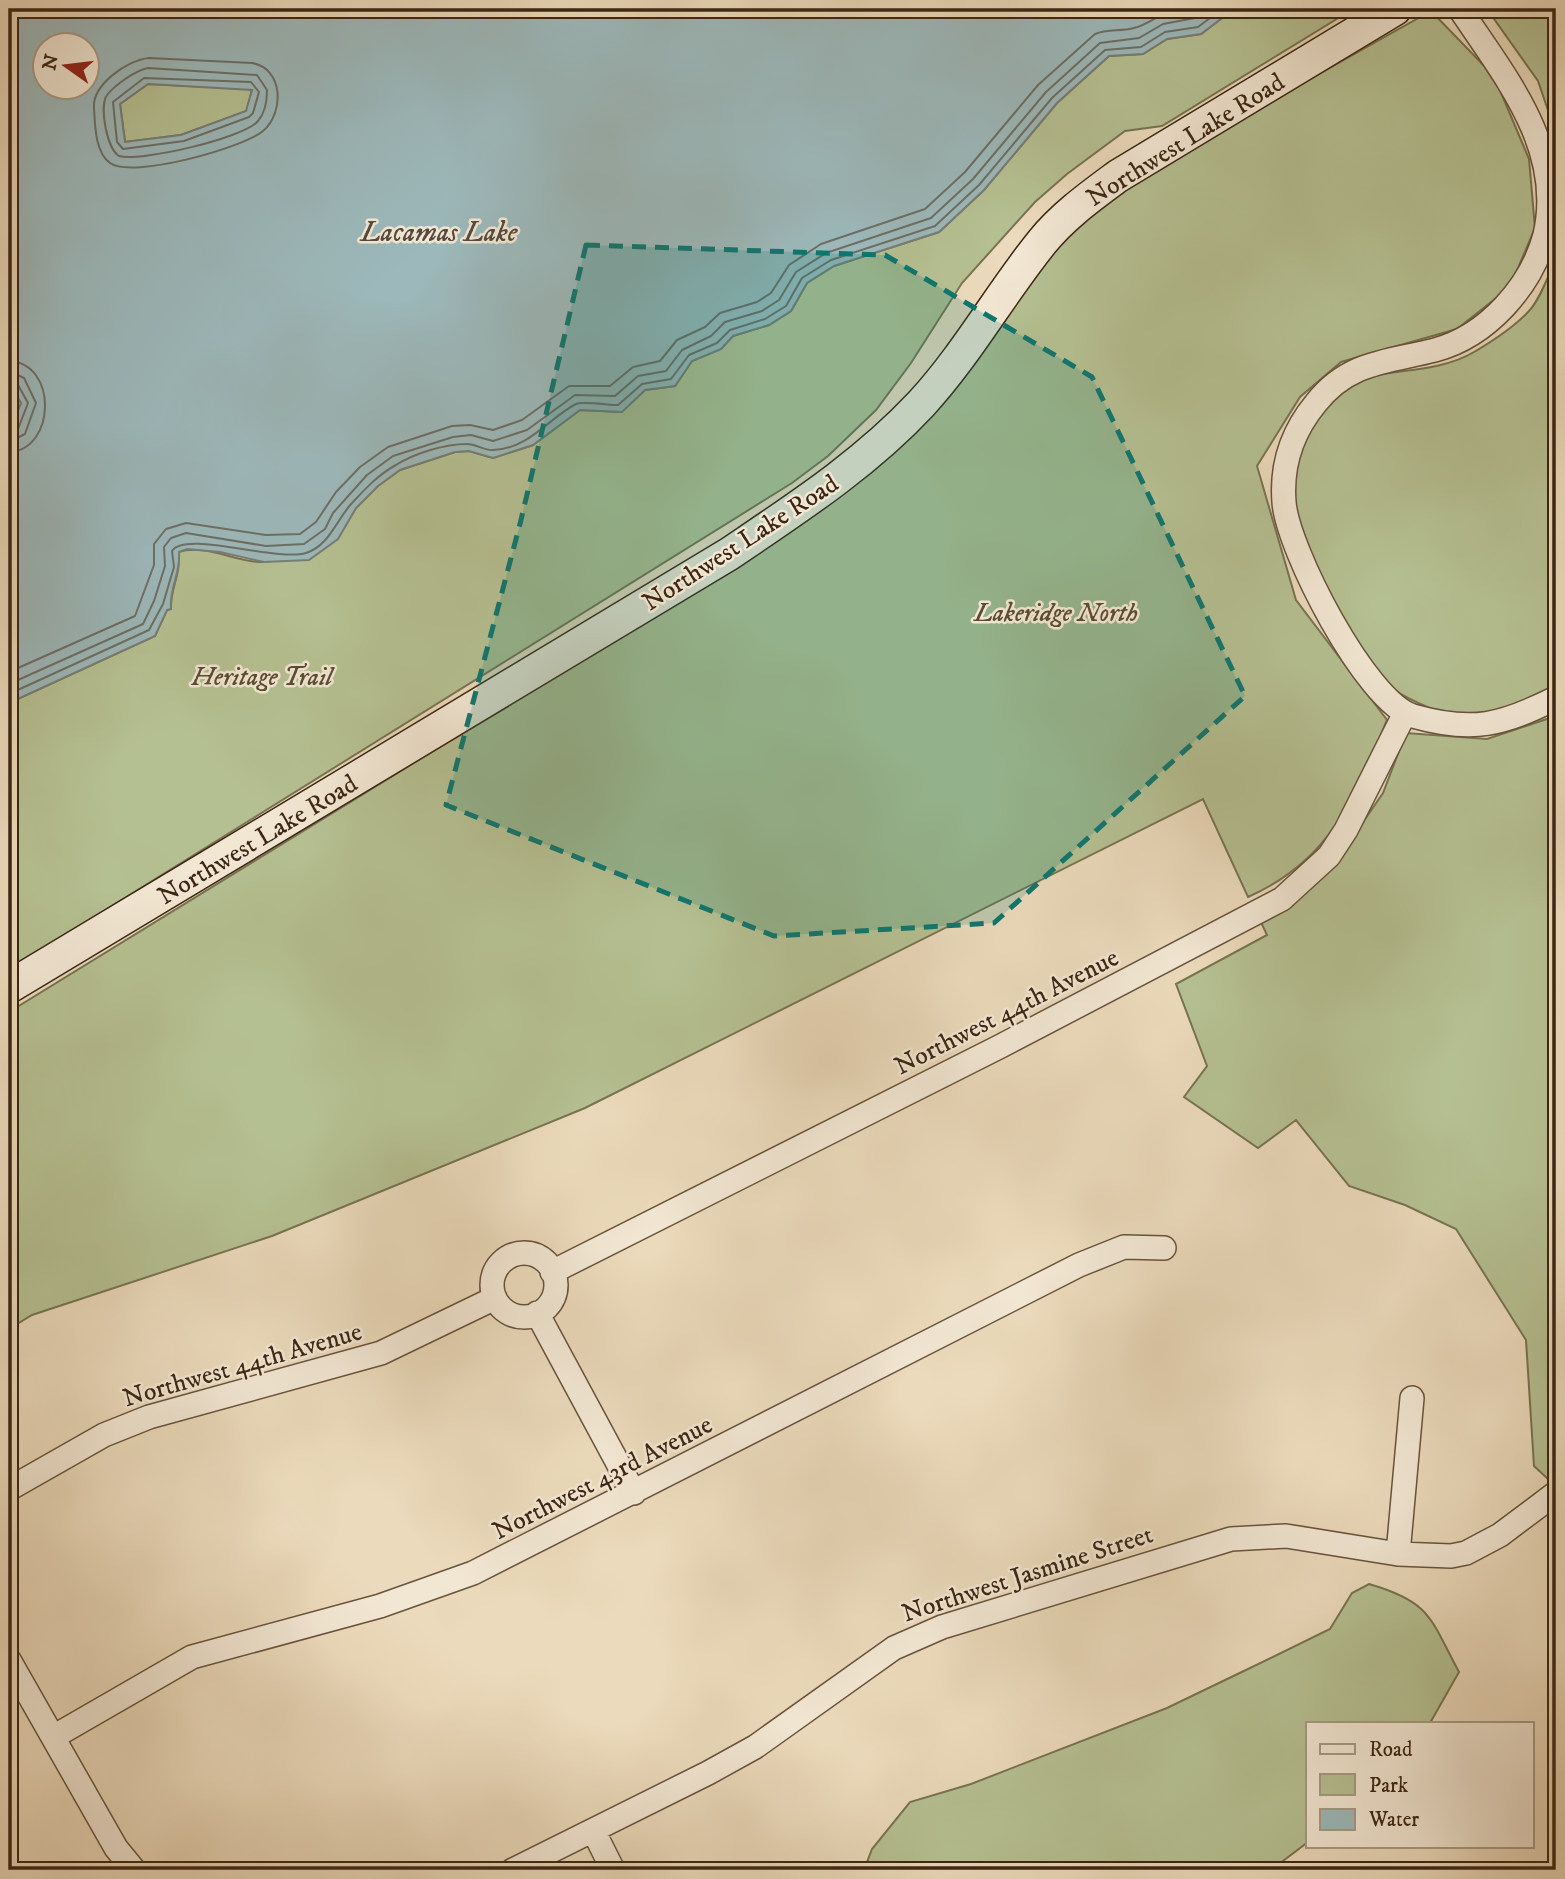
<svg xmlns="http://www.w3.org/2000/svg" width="1565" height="1879" font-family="'IM FELL DW Pica',serif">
  <rect width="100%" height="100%" fill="#ebdabb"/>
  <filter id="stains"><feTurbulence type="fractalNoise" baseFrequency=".00286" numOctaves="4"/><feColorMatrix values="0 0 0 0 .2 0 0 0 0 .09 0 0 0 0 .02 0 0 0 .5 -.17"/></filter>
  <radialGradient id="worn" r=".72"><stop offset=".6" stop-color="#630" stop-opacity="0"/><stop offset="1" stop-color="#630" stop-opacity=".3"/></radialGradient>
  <!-- green -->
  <path fill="#b5c092" stroke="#787352" stroke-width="2" d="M 1234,9 L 1353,9 L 1162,126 L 1125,131 L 1067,174 L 1035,202 L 962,283 L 911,363 L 876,410 L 828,456 L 792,483 L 9,970 L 9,703 L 155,636 L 167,610 L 171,609 C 170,588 182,573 178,552 C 207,543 236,563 264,562 C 284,561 318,545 337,539 L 356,508 L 378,486 L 400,470 L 455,452 L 469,451 L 493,458 L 533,445 L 580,410 L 621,412 L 645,390 L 675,386 L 692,361 L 721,349 L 733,336 L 769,325 L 791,311 L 807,283 L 834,266 L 939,232 L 984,190 L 1057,103 L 1109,56 L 1143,54 L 1167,39 L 1201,34 Z
    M 1487,9 L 1556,9 L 1556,134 L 1538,81 Z
    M 1431,11 L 1494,76 L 1529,159 L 1535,228 L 1510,287 L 1457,329 L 1341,362 L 1300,397 L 1257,466 L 1296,600 L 1387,720 C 1354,799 1331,860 1248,897 L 1203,799 L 585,1108 L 272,1236 L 32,1315 L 9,1329 L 9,1012 L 521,697 L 904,434 L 1077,219 L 1176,154 Z
    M 148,84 L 252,89 L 247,111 L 181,135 L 125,142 L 120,104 Z
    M 1556,259 L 1556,687 C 1495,717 1474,732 1408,698 C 1363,676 1339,619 1319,576 C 1311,560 1299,542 1294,524 C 1280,478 1309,390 1361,378 C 1398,369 1440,372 1474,352 C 1491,342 1516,325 1529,311 C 1541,298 1548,275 1556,259 Z
    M 9,382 L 21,403 L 9,434 Z
    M 1556,716 L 1556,1475 L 1549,1480 L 1534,1466 L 1526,1340 L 1456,1229 L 1405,1205 L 1349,1186 L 1296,1120 L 1258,1148 L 1184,1097 L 1207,1066 L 1176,984 L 1267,935 L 1259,918 L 1330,870 L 1383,793 L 1406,733 L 1487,739 Z
    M 1369,1584 C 1431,1602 1430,1618 1459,1672 L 1430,1723 L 1308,1723 L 1308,1842 L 1271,1870 L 864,1870 L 872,1849 L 910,1802 L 971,1784 L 1167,1708 L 1248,1669 L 1330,1629 L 1352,1593 Z"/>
  <!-- water -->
  <path fill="#9cb8ba" stroke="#767e77" stroke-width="2" fill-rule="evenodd" d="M 9,9 L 1234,9 L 1201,34 L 1167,39 L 1143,54 L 1109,56 L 1057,103 L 984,190 L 939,232 L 834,266 L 807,283 L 791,311 L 769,325 L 733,336 L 721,349 L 692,361 L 675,386 L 645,390 L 622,412 L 580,410 L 533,445 L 493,458 L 469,451 L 455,452 L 400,470 L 378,486 L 356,508 L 338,539 L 309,560 L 264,562 L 220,552 L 187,549 L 179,552 C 181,574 169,587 171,609 L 167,610 L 155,636 L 9,703 L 9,434 L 21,403 L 9,382 ZM 46,46 L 88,46 L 88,88 L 46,88 ZM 148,84 L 252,90 L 246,111 L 181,135 L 125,142 L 120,104 Z"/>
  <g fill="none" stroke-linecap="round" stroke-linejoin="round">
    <!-- shore -->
    <path stroke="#6c6f66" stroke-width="2" d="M 149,58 L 252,63 C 283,68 285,112 263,131 C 243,148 132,179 110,163 C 95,152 95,125 94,108 C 92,85 127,60 149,58 Z
      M 148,68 L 257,75 L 267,90 C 267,99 265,113 258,121 C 244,138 141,162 119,156 C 107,149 99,107 107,95 C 115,85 136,70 148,68 Z
      M 144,78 L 251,82 L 259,92 L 253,113 L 249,117 L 184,141 L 123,149 L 117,142 L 113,102 Z
      M 9,361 C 58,363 56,450 9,452
      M 9,371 L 24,378 L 36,403 L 25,434 L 9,442
      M 9,380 L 17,383 L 28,403 L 18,429 L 9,433
      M 9,672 L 135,616 L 154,565 L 154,544 L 166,529 L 186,523 L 266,535 L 300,534 L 316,522 L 336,492 L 360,467 L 388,447 L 452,426 L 470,425 L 493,430 L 522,420 L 569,386 L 610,386 L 633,367 L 660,361 L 677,340 L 705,327 L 720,313 L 757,302 L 771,293 L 789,265 L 821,244 L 925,209 L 965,172 L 1038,85 L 1095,34 C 1108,28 1120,32 1134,28 C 1151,24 1162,10 1181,9
      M 9,684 L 143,624 L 154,601 L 165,566 L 164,547 L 171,538 L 186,533 L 266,546 L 304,544 L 325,529 L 333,513 L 367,475 L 393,456 L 453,437 L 471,435 L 493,441 L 527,430 L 575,395 L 615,396 L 638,376 L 666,371 L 682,350 L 711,336 L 725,322 L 762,311 L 779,300 L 796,272 L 826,253 L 931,218 L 973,179 L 1046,92 L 1100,43 L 1139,38 L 1163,24 L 1195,18 L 1208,9
      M 9,694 L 149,630 L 163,604 L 174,567 L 172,551 C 185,530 276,562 306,553 C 329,546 337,519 352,503 C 365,489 379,474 396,465 C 415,453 445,444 467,444 C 476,444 485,451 493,450 C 529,449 550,417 576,404 C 582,401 609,405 618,405 L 642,384 L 671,379 L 689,355 L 717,343 L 730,330 L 765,319 L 786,306 L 802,278 L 831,260 L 935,226 L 979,185 L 1052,98 L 1105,50 L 1141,47 L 1165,32 L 1198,27 L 1222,9"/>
    <defs>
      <path id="street" d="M 1460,9 C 1505,77 1565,148 1545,235 C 1531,287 1487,336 1435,350 C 1388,362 1349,361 1316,403 C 1292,432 1281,464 1284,502 C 1287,548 1366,702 1413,716 C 1473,733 1502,725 1556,698
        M492 1285a32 32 0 1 1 64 0a32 32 0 1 1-64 0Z
        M 552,1272 L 999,1047 L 1282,899 L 1329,856 L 1346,830 L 1405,713
        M 537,1313 L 634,1493
        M 9,1489 L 104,1435 L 149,1417 L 381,1353 L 495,1298
        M 1398,1554 L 1412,1398
        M 9,1660 L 116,1848 L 134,1870
        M 55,1736 L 192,1657 L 380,1606 L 473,1573 L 1079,1265 L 1124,1247 L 1164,1248
        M 594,1832 L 613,1870
        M 513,1870 L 708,1773 L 755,1747 L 894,1648 L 942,1627 L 1231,1539 L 1286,1536 L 1398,1554 L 1451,1556 L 1466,1553 L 1500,1535 L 1556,1493"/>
      <path id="secondary" d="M 9,987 L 729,554 C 797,508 865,464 921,404 C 967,354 1000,294 1042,242 C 1063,216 1091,196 1118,176 L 1395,9"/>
    </defs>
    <!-- street casing -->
    <use href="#street" stroke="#68533d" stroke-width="26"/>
    <!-- secondary casing -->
    <use href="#secondary" stroke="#3c2613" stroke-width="35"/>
    <!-- street -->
    <use href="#street" stroke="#f2e7d3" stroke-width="23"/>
    <!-- secondary -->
    <use href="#secondary" stroke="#f2e7d3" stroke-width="32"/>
  </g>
  <!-- marked area -->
  <path fill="#0f766e" fill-opacity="0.2" stroke="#0f766e" stroke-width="5" stroke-dasharray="14 9" stroke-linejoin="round" d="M 586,245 L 885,255 L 1092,377 L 1245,696 L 994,923 L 774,936 L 446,805 L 520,524 Z"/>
  <g text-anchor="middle" stroke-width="5" stroke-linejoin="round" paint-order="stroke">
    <!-- street labels -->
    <g font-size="26" fill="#3c2613" stroke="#f2e7d3">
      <text transform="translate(1185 139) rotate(-32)" y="9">Northwest Lake Road</text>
      <text transform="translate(740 542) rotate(-33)" y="9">Northwest Lake Road</text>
      <text transform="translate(257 839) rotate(-31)" y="9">Northwest Lake Road</text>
      <text transform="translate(1006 1011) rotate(-27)" y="9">Northwest 44th Avenue</text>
      <text transform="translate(242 1364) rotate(-16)" y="9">Northwest 44th Avenue</text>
      <text transform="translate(602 1477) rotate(-27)" y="9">Northwest 43rd Avenue</text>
      <text transform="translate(1027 1573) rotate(-18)" y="9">Northwest Jasmine Street</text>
    </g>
    <!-- park labels -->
    <g font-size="26" font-style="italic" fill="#5a4c33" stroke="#f2e7d3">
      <text x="1056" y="621">Lakeridge North</text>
      <text x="262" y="685">Heritage Trail</text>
    </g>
    <!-- water labels -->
    <g font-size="28" font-style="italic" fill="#544a3d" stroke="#f2e7d3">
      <text x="439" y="241">Lacamas Lake</text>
    </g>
  </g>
  <!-- margin -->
  <rect width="1565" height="1879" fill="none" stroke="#ebdabb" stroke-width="35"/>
  <rect x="10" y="10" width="1544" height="1858" fill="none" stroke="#3c2613" stroke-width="3.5"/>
  <rect x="18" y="18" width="1530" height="1844" fill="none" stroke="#3c2613" stroke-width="2"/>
  <!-- legend -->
  <rect x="1306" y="1722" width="228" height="126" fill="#f2e7d3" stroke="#a99a86" stroke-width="2"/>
  <rect x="1320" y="1744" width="35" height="10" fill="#f2e7d3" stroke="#a99a86" stroke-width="2"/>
  <text x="1369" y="1756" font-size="21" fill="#3c2613">Road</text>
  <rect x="1320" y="1774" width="35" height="21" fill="#b5c092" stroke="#a99a86" stroke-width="2"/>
  <text x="1369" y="1792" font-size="21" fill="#3c2613">Park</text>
  <rect x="1320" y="1809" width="35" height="21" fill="#9cb8ba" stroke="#a99a86" stroke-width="2"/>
  <text x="1369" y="1826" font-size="21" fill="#3c2613">Water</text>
  <!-- north arrow -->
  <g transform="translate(66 66) rotate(284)"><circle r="33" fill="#f2e7d3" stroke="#a99a86" stroke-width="2"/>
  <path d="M0-5L12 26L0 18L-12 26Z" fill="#8f2418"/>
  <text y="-10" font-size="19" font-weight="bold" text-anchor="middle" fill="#3c2613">N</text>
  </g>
  <rect width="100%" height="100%" filter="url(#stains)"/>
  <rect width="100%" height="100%" fill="url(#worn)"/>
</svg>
